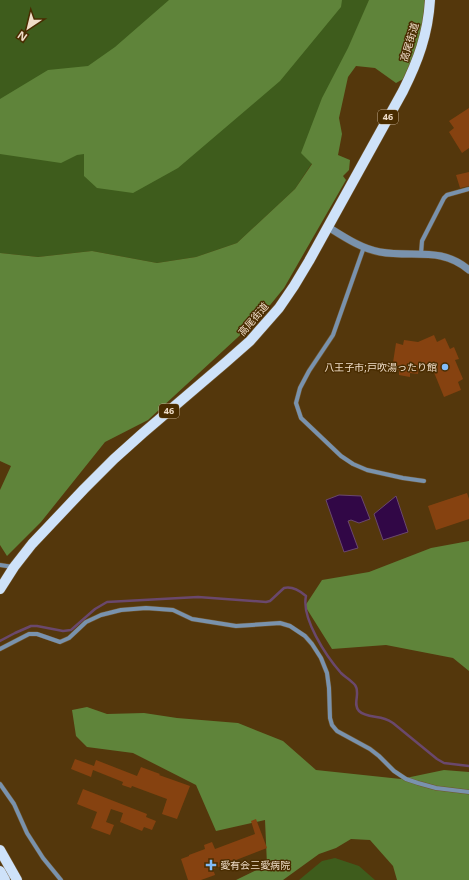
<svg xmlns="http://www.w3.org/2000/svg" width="469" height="880" font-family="'Open Sans','Noto Sans JP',sans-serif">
  <rect width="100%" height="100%" fill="#54370c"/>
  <!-- green -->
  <path fill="#3e5c1c" d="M 0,0 L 384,0 L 361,43 L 316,157 L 295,189 L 237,243 L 196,257 L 157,263 L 92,251 L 38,257 L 0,253 Z
    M 335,858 L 359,866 L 375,880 L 299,880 L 322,861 Z"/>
  <!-- forest -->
  <path fill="#5f843a" d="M 169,0 L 342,0 L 341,7 L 280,81 L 178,168 L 133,193 L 97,188 L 84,176 L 84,154 L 77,155 L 61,163 L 0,154 L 0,99 L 48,70 L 88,66 L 115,47 Z
    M 369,0 L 426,0 L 422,38 L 407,77 L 396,83 L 375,68 L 356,66 L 348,77 L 339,118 L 342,134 L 338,155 L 350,160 L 349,170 L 343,176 L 346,180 L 284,288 L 262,315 L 148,420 L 105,442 L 41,522 L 7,556 L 0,545 L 0,490 L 11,466 L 0,461 L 0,253 L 38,257 L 92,251 L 157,263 L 196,257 L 237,243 L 295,189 L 312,164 L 301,153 L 322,98 L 348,48 Z
    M 469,541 L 469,671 L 453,658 L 386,645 L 332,649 L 305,606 L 322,580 L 369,572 L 431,548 Z
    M 87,707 L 107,714 L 144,713 L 177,718 L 238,723 L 283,741 L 316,770 L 401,779 L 444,770 L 469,772 L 469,880 L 397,880 L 393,866 L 370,840 L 351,839 L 336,848 L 319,854 L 283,880 L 236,880 L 267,865 L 265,820 L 216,831 L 196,785 L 133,753 L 87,747 L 76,736 L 72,710 Z"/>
  <!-- water -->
  <path fill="#310746" stroke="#6a486d" d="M 339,495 L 361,496 L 370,519 L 359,523 L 351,520 L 348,521 L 358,548 L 344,552 L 326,500 Z
    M 396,496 L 408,532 L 383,540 L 374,514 Z"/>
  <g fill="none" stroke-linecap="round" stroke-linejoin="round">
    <!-- stream -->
    <path stroke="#6a486d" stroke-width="2.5" d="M 0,641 L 15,633 L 31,626 L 37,626 L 63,631 L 71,630 L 95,609 L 107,602 L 198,597 L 266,602 L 270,601 L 284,588 C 293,586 300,591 306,596 C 301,618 326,656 341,673 C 345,677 351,680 355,685 C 361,693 352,704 359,711 C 365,717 376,716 385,719 C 388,720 390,721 393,723 L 437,759 L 444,763 L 469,766"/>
  </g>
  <!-- building -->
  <path fill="#864210" d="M 469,108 L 469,148 L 462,153 L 449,132 L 454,128 L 449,121 Z
    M 469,172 L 469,186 L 460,188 L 456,175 Z
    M 434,335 L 437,342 L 445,338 L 450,349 L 454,347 L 459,359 L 455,360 L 463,379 L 458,382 L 461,390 L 444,397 L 431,365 L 419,363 L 418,374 L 410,373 L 410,377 L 399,375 L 399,370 L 392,369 L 396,343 L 403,345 L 404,340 L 418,342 Z
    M 467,493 L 469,499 L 469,519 L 436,530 L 428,506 Z
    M 75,759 L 94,766 L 96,760 L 137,776 L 141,767 L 160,774 L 159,775 L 190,786 L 177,819 L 162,814 L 167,799 L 132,786 L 131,788 L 122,785 L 123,782 L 93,770 L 91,777 L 71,769 Z
    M 83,789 L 147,814 L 146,817 L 156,821 L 152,830 L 144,827 L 142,831 L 120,822 L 123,813 L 111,809 L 106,822 L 114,825 L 110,835 L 91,828 L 97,812 L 77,804 Z
    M 256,819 L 267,848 L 213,869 L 215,875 L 201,880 L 188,880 L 181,859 L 189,856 L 189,855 L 205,849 L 204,845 L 212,842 L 215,849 L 255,834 L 251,821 Z"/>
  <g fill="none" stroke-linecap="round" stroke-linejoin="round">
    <defs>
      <path id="minor" d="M 364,247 L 333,335 L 309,371 L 300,388 L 296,403 L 301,418 L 341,456 L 353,464 L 367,470 L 403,478 L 424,481
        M 421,254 L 422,241 L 444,198 L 447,195 L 469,189
        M 0,565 L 13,567
        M 0,649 L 29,634 L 37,634 L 60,642 L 69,638 L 86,622 L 101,615 L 121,610 L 146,608 L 173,610 L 192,619 L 236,626 L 280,623 L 290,626 L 305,636 L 312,644 L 321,658 L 327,673 L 329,688 L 330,718 L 332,725 L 337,731 L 370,749 L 379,756 L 394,771 L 406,779 L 418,783 L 436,788 L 469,792
        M 0,784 L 14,804 L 27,833 L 43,858 L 61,880"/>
      <path id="tertiary" d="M 328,227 C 344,237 362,249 380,252 C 413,258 441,246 469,270"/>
      <path id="primary" d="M 0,589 L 14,567 L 32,544 L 84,489 L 114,459 L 143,433 L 225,363 L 250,341 L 279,308 L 294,286 L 309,261 L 403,91 C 418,61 428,34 430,0
        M 0,850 L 17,880
        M 0,871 L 5,880"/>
    </defs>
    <!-- minor casing -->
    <use href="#minor" stroke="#70552e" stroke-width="5"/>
    <!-- tertiary casing -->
    <use href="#tertiary" stroke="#70552e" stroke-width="8"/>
    <!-- primary casing -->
    <use href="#primary" stroke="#70552e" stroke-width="11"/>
    <!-- minor -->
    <use href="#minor" stroke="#7992ad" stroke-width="4"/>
    <!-- tertiary -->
    <use href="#tertiary" stroke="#7992ad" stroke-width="7"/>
    <!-- primary -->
    <use href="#primary" stroke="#cee2f9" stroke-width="10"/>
  </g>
  <!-- markers -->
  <g fill="#82bcfa" stroke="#492c00" stroke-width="1.5">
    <circle cx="445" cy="367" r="4"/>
    <path d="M209 859h4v4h4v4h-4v4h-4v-4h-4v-4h4z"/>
  </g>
  <g text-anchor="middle" stroke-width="3" stroke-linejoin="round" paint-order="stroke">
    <!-- shield labels -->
    <g fill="#492c00" stroke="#bea98d" stroke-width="1">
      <rect x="378" y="110" width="20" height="14" rx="3"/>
      <rect x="159" y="404" width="20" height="14" rx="3"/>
    </g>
    <g font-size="9" font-weight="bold" fill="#f0dec9">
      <text x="388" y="120">46</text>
      <text x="169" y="414">46</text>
    </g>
    <!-- street labels -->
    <g font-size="10" fill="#f0dec9" stroke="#492c00">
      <text transform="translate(409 42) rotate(-73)" y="4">高尾街道</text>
      <text transform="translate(253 319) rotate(-49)" y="4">高尾街道</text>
    </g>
    <!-- poi labels -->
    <g font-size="10" fill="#f0dec9" stroke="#492c00" text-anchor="end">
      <text x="437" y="371">八王子市;戸吹湯ったり館</text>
      <text x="220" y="869" text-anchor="start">愛有会三愛病院</text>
    </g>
  </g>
  <!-- north arrow -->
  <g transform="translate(28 28) rotate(215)" stroke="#492c00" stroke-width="3" paint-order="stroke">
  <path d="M0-3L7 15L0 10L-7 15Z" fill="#f0dec9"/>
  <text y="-6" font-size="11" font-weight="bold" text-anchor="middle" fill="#f0dec9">N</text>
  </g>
</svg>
